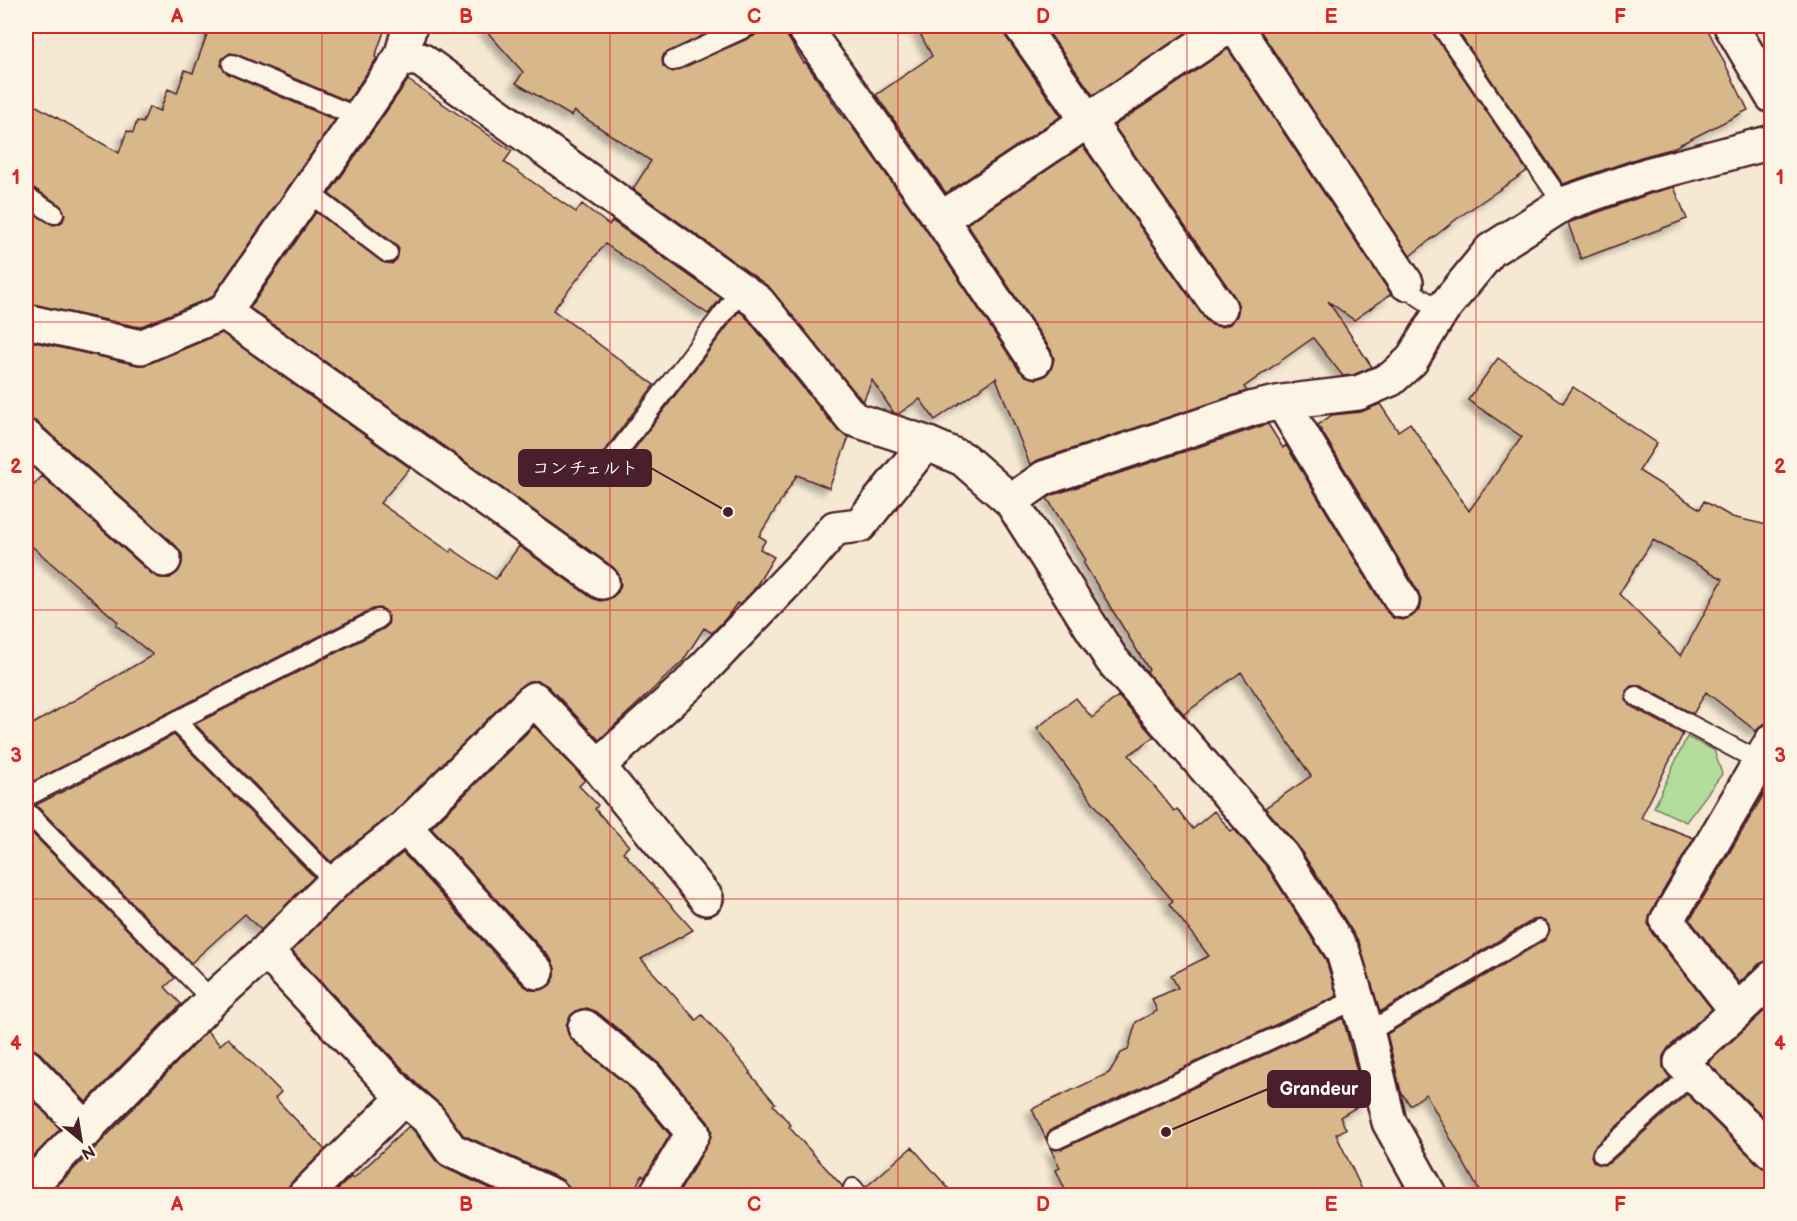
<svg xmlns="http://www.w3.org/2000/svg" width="1797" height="1221" font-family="'Balsamiq Sans','Klee One',sans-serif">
  <defs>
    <filter id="shadow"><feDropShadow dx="-5.5" dy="5.5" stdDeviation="3" flood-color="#0004"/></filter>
  </defs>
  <rect width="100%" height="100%" fill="#f5e9d3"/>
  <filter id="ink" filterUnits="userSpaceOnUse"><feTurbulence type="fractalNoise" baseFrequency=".0167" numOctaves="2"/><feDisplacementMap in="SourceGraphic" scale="12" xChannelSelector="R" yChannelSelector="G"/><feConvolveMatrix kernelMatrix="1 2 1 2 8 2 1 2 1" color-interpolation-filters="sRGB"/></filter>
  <g filter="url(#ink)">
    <!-- green -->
    <path fill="#b3dd9b" stroke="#7e7e63" stroke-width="1.5" d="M 1687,737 L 1714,750 L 1722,774 L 1686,822 L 1654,807 Z"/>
    <!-- building -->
    <path fill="#d8b88b" stroke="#4a1f2b" stroke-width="1.5" fill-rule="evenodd" filter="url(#shadow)" d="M 210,26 L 386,26 L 375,57 L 377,58 L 348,101 L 236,54 L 230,53 L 222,59 L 221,66 L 228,74 L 335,120 L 212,297 L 139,327 L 26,303 L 26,209 L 53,225 L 59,224 L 63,221 L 65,214 L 60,205 L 32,187 L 26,185 L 26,100 L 119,153 L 127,131 L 133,133 L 137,121 L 143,123 L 149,107 L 160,111 L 168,89 L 177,93 L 185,70 L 193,73 Z
      M 482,26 L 723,26 L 664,54 L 662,59 L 663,66 L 673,72 L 754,36 L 758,32 L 760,26 L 784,26 L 787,36 L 804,63 L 806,63 L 844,118 L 845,117 L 926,230 L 1019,370 L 1026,376 L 1036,379 L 1045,376 L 1051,369 L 1054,359 L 1051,350 L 967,224 L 1083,146 L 1205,319 L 1212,325 L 1221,327 L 1230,324 L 1237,316 L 1239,307 L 1235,297 L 1114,126 L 1228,49 L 1391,294 L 1354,320 L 1328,301 L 1372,367 L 1353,375 L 1343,376 L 1313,338 L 1244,387 L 1247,391 L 1038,460 L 1030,465 L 996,378 L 935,420 L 920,399 L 898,414 L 894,413 L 872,380 L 863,402 L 769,287 L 633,189 L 651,161 L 574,111 L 571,116 L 516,83 L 523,72 Z
      M 916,26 L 1003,26 L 1006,37 L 1061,116 L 946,193 L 876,95 L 932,56 Z
      M 1044,26 L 1196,26 L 1093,95 Z
      M 1257,26 L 1430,26 L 1432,32 L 1527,171 L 1459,217 L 1410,256 Z
      M 1454,26 L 1706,26 L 1748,110 L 1671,149 L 1641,157 L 1563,184 Z
      M 408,80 L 512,151 L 504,162 L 576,212 L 582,204 L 609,225 L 612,221 L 721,298 L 708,314 L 605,244 L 553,310 L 654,385 L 599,458 L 597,464 L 601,474 L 607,476 L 617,472 L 739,311 L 745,316 L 838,431 L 849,437 L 829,488 L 797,475 L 759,536 L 766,540 L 760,549 L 774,557 L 753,591 L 739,605 L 737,603 L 727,617 L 712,633 L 704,628 L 683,661 L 599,740 L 548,686 L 539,681 L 529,681 L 521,686 L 393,813 L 331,862 L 195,724 L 383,629 L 388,625 L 389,619 L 385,610 L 379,608 L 373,609 L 26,785 L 26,728 L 153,655 L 116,625 L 118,622 L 26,541 L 26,494 L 42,476 L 152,574 L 161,578 L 170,578 L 178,572 L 182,563 L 182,554 L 176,546 L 38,423 L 26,419 L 26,340 L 138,365 L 148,364 L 222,333 L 410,468 L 380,503 L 450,552 L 452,549 L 496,579 L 519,546 L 592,598 L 601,601 L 609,599 L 618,592 L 621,584 L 619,575 L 613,567 L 250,308 L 316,212 L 382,262 L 392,264 L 397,259 L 399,249 L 395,244 L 329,194 Z
      M 1674,187 L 1687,219 L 1581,259 L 1568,223 L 1652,193 Z
      M 1498,358 L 1563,403 L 1573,387 L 1657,443 L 1639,471 L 1700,509 L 1704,501 L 1732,517 L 1772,526 L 1772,722 L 1763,724 L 1756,731 L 1706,692 L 1693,714 L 1641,686 L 1631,686 L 1626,691 L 1626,701 L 1630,706 L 1683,734 L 1641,818 L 1694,838 L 1651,912 L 1648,923 L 1652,933 L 1712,1009 L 1668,1048 L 1663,1056 L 1663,1067 L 1670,1078 L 1595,1146 L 1591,1156 L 1593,1161 L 1598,1164 L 1604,1165 L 1609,1163 L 1687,1094 L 1759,1165 L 1772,1170 L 1772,1196 L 1482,1196 L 1426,1094 L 1410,1105 L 1401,1092 L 1387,1034 L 1545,940 L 1550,930 L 1548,924 L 1539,919 L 1533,920 L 1380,1012 L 1359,942 L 1298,846 L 1265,808 L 1311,776 L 1241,672 L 1184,714 L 1147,672 L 1149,670 L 1083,562 L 1086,560 L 1047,498 L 1053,495 L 1268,424 L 1283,448 L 1286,445 L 1386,611 L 1393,618 L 1403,620 L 1411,617 L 1419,610 L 1421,600 L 1418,591 L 1318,425 L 1332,415 L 1361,412 L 1380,404 L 1398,431 L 1410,423 L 1469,511 L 1522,437 L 1468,400 ZM 1653,540 L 1723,579 L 1681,656 L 1619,594 Z
      M 1118,696 L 1154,737 L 1129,755 L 1174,811 L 1177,809 L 1193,829 L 1214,811 L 1231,831 L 1234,829 L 1267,867 L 1326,960 L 1337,996 L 1052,1129 L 1048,1133 L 1046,1139 L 1032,1109 L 1109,1073 L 1121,1053 L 1128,1050 L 1136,1022 L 1157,1011 L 1152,999 L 1178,988 L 1171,975 L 1209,956 L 1169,904 L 1173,901 L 1120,838 L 1037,728 L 1076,698 L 1092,718 Z
      M 534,726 L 585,780 L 579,786 L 598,805 L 595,809 L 629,846 L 623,852 L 693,930 L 641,959 L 696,1020 L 702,1015 L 735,1052 L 734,1053 L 751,1072 L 750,1074 L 775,1103 L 773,1105 L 791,1125 L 789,1127 L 842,1186 L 845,1196 L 678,1194 L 709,1142 L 712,1131 L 708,1122 L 658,1062 L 597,1012 L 587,1008 L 578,1010 L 570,1016 L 566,1025 L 568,1034 L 573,1041 L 633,1090 L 670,1135 L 645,1177 L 642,1175 L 631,1196 L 572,1196 L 568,1186 L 561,1179 L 463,1135 L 441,1105 L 417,1084 L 292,951 L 347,896 L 403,853 L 523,985 L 531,990 L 540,990 L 550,985 L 555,977 L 555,969 L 551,959 L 431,828 Z
      M 174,735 L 314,877 L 261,930 L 245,914 L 191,963 L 36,805 Z
      M 1772,780 L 1772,960 L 1759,964 L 1739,983 L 1690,920 Z
      M 26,827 L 175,978 L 165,987 L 181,1004 L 86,1102 L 40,1053 L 32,1048 L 26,1048 Z
      M 1772,1004 L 1772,1125 L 1708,1063 Z
      M 1343,1018 L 1365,1102 L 1340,1117 L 1346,1129 L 1336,1134 L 1365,1196 L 1068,1196 L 1056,1170 L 1060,1168 L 1050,1148 L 1055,1150 L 1062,1149 Z
      M 207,1031 L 220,1045 L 228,1038 L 281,1092 L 275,1098 L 325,1150 L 291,1183 L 286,1190 L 286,1196 L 47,1196 L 100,1143 Z
      M 26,1093 L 60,1129 L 26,1164 Z
      M 409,1126 L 415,1132 L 436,1161 L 443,1167 L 506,1196 L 331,1196 L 351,1177 L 353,1179 Z
      M 912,1147 L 955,1196 L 870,1196 L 866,1187 Z"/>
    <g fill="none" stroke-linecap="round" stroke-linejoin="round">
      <defs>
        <path id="service" d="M 1441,26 L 1563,204
          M 673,61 L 749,26
          M 232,64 L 360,118
          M 308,192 L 388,253
          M 26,196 L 54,214
          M 1406,283 C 1415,297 1428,302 1442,310
          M 608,465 L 741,290
          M 1636,696 L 1759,761
          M 176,721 L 335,882
          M 26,797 L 378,619
          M 26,811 L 212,1000
          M 1367,1033 L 1539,930
          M 1057,1139 L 1357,999
          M 1602,1154 L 1693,1073
          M 853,1188 L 859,1196"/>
        <path id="minor" d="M 803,26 L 941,219 L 1035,360
          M 1021,26 L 1220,308
          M 1235,26 L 1406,283
          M 401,57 L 421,60 L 758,302 L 853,419 L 926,443 L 963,459 L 1011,501 L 1112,660 L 1282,856 L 1343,952 L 1369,1039 L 1389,1122 L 1430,1196
          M 941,219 L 1229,26
          M 224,312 L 401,57 L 410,26
          M 26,321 L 141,347 L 224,312 L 602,582
          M 1282,402 L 1402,601
          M 26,437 L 164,560
          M 1011,501 L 1044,478 L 1254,408 L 1282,402 L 1358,393 L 1391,379 L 1411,361 L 1442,310 L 1491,250 L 1563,204 L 1647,175 L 1772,142
          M 1772,741 L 1667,921 L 1737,1011 L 1681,1062 L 1772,1152
          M 598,766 L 706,898
          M 405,827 L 537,972
          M 266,951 L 404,1098 L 429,1119 L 451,1150 L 553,1196
          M 1737,1011 L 1772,978
          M 585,1027 L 646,1077 L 693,1133 L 655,1196
          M 26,1066 L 87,1130
          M 26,1190 L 212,1000 L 266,951 L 335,882 L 405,827 L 534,699 L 598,766 L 688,685 L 807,561 L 835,528 L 860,525 L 926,443
          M 304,1196 L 404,1098"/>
        <path id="tertiary" d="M 1731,26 L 1772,96"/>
      </defs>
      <!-- service casing -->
      <use href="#service" stroke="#4a1f2b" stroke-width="22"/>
      <!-- minor casing -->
      <use href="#minor" stroke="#4a1f2b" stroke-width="38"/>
      <!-- tertiary casing -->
      <use href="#tertiary" stroke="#4a1f2b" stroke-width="38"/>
      <!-- service -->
      <use href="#service" stroke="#fcf5e5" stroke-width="18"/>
      <!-- minor -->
      <use href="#minor" stroke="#fcf5e5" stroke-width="33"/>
      <!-- tertiary -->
      <use href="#tertiary" stroke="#fcf5e5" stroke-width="33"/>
    </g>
  </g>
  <!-- grid -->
  <path fill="none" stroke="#d62828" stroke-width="1.5" stroke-opacity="0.55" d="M 322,26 L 322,1196M 610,26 L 610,1196M 898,26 L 898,1196M 1187,26 L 1187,1196M 1476,26 L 1476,1196M 26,322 L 1772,322M 26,610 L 1772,610M 26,899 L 1772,899"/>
  <!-- callouts -->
  <path fill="none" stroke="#4a1f2b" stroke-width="2" d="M728 512L651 468M1166 1132L1268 1089"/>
  <g fill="#4a1f2b" stroke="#fcf5e5" stroke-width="2">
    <circle cx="728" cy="512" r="6"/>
    <circle cx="1166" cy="1132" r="6"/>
  </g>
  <g fill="#4a1f2b" stroke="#4a1f2b" stroke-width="2">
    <rect x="519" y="450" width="132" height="36" rx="6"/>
    <rect x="1268" y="1071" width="102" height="36" rx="6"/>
  </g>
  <g font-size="18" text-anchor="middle" font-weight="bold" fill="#fff">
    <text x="585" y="474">コンチェルト</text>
    <text x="1319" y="1095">Grandeur</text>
  </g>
  <!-- margin -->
  <rect width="1797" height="1221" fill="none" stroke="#fcf5e5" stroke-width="66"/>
  <!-- north arrow -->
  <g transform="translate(81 1140) rotate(150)" stroke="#fcf5e5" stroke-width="4.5" paint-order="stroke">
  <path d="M0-4.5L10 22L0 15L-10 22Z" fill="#4a1f2b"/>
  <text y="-9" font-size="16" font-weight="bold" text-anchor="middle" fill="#4a1f2b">N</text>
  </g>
  <rect x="33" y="33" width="1731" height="1155" fill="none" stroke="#d62828" stroke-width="2"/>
  <g font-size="20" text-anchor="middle" font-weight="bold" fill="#d62828">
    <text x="177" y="23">A</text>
    <text x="466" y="23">B</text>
    <text x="754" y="23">C</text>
    <text x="1043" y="23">D</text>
    <text x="1331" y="23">E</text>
    <text x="1620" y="23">F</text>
    <text x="16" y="184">1</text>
    <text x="1780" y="184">1</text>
    <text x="16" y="473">2</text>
    <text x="1780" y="473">2</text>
    <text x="16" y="762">3</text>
    <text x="1780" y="762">3</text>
    <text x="16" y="1050">4</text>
    <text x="1780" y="1050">4</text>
    <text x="177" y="1211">A</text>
    <text x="466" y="1211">B</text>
    <text x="754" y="1211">C</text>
    <text x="1043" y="1211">D</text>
    <text x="1331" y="1211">E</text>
    <text x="1620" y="1211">F</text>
  </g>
</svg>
